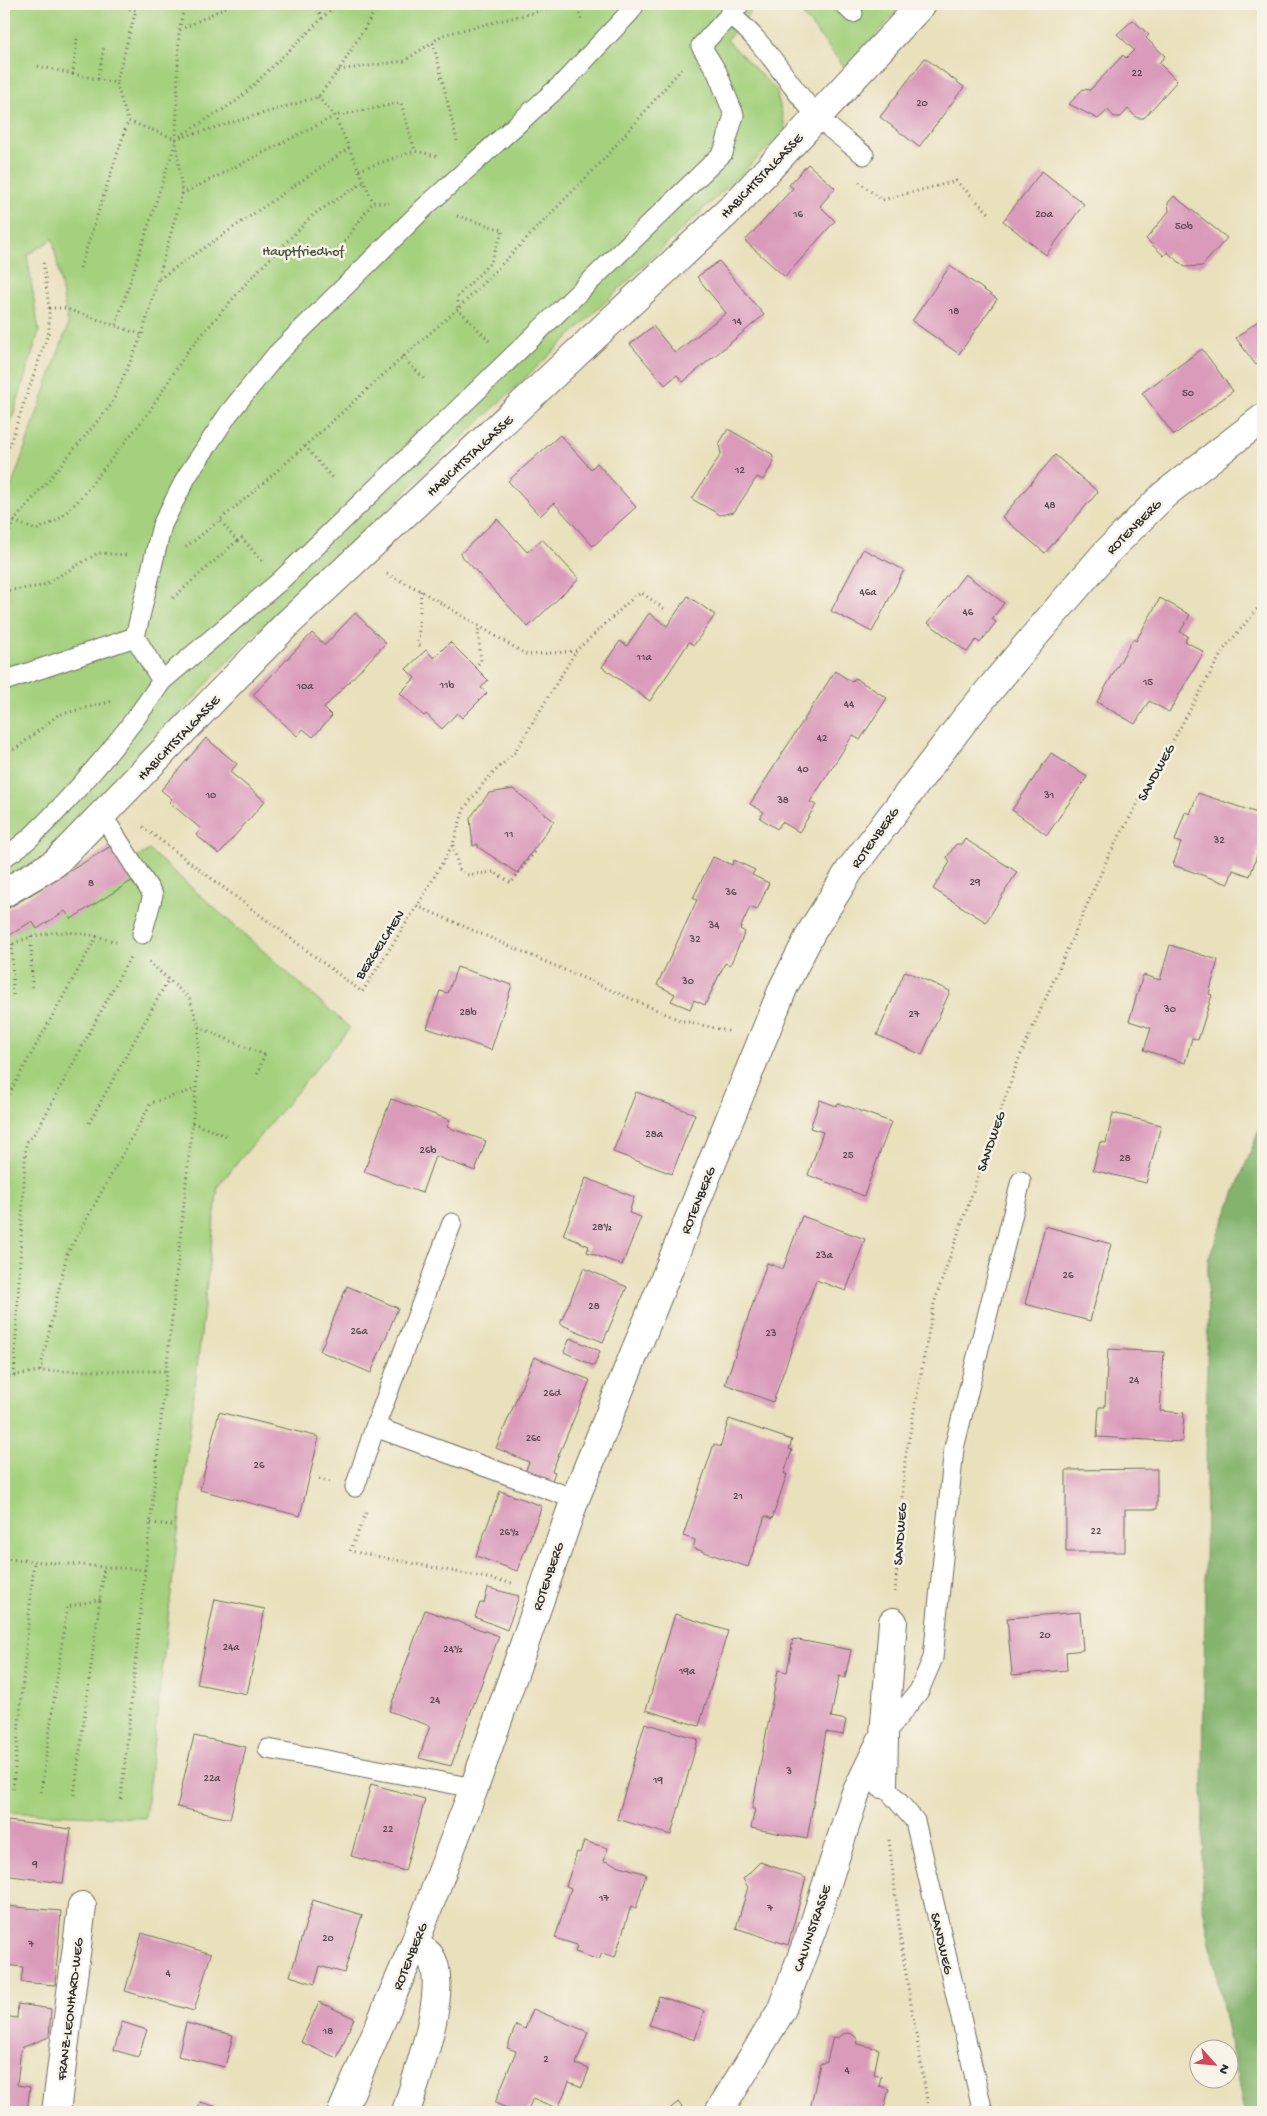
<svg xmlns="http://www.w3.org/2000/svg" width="1267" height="2116" font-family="'Gochi Hand',sans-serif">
  <rect width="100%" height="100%" fill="#f7f3e8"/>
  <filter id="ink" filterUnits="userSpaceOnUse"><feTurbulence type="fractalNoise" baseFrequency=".02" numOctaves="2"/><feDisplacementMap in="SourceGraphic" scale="10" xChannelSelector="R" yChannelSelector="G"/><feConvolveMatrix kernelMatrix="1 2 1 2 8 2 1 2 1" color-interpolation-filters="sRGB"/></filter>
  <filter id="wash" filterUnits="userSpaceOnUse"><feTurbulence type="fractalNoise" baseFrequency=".0096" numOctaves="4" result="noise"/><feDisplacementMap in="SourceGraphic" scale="20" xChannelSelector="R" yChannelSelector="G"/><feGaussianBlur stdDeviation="1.12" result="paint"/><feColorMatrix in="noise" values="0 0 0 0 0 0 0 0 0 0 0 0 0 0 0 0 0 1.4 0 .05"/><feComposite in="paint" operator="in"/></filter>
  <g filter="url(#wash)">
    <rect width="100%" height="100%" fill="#e9e0bc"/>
    <!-- green -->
    <path fill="#a5d17e" stroke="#687e54" d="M 4,4 L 757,4 L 727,40 L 776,90 L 786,131 L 240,648 L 46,858 L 4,878 L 4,508 L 68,325 L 53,239 L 27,255 L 39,331 L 4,446 Z
      M 794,4 L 903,4 L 846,69 Z
      M 149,850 L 350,1028 L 218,1186 L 145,1818 L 4,1812 L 4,938 Z"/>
    <!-- forest -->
    <path fill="#84b36d" stroke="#586f4c" d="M 1263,1120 L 1263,2112 L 1244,2112 L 1202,1902 L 1208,1260 Z"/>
    <g id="blocks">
      <!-- building -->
      <path fill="#da9bbb" d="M 1133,20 L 1149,35 L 1146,38 L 1165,56 L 1159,63 L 1177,81 L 1144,118 L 1137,118 L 1128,109 L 1121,117 L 1114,117 L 1108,110 L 1098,119 L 1069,104 L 1083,89 L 1090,90 L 1123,55 L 1126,58 L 1134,50 L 1117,34 Z
        M 925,58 L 964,87 L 919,147 L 880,117 Z
        M 808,164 L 835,188 L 820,206 L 835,221 L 785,277 L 745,241 L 793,188 L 789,185 Z
        M 1042,171 L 1084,204 L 1046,255 L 1003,221 Z
        M 1174,196 L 1227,238 L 1202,266 L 1185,267 L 1167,252 L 1164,256 L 1146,239 L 1169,211 L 1168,203 Z
        M 719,261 L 764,315 L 683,382 L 677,375 L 665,385 L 630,344 L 653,326 L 675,353 L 726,313 L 697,277 Z
        M 950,266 L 997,299 L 959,354 L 912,321 Z
        M 1259,320 L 1263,326 L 1263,360 L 1256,365 L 1236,338 Z
        M 1202,349 L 1233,391 L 1174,435 L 1142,393 Z
        M 728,429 L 772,454 L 774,462 L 763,480 L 757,477 L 734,512 L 720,515 L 692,499 L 721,454 L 719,444 Z
        M 560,435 L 591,469 L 597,463 L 636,507 L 593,546 L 554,503 L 540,516 L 508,481 Z
        M 1055,455 L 1098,492 L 1045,553 L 1002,517 Z
        M 497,519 L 527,552 L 542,539 L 579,579 L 528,627 L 460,554 Z
        M 863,549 L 904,570 L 872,632 L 831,611 Z
        M 965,574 L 1004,603 L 992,619 L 996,622 L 980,643 L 976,640 L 967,652 L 928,623 Z
        M 688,596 L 715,615 L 694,645 L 689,642 L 650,701 L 602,667 L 620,641 L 627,646 L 649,613 L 667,626 Z
        M 1160,598 L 1190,615 L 1180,632 L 1188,636 L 1185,641 L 1204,652 L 1169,712 L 1149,701 L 1135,724 L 1097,702 L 1133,639 L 1136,641 Z
        M 355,613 L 386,643 L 324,708 L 332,716 L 313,737 L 303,729 L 297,736 L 253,695 L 312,633 L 325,645 Z
        M 450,642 L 488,680 L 481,688 L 487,693 L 462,718 L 457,713 L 442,729 L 426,714 L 424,716 L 400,693 L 415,678 L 406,669 L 426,650 L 434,658 Z
        M 835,671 L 852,682 L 855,678 L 887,698 L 860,740 L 853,735 L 810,802 L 816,805 L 799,832 L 782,822 L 777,829 L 760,818 L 764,812 L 750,804 Z
        M 206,738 L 237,764 L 230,772 L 265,801 L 219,854 L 196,835 L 201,829 L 169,802 L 172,799 L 161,790 Z
        M 1051,753 L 1087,777 L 1047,835 L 1012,810 Z
        M 513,789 L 554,821 L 517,873 L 478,847 L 478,844 L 473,846 L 470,818 L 489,793 Z
        M 1198,793 L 1263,815 L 1263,837 L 1250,876 L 1233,870 L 1228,884 L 1173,865 L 1181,843 L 1175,841 L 1185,812 L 1190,814 Z
        M 965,839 L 1017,872 L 986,922 L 933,889 L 950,862 L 947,857 L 956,844 L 962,844 Z
        M 111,846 L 133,880 L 71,919 L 65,911 L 37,929 L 32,921 L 4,939 L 4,911 Z
        M 713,857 L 732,865 L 734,860 L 755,870 L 752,875 L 769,883 L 757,910 L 750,907 L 740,929 L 745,932 L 730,965 L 725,963 L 705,1005 L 694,1000 L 690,1009 L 671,1001 L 675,994 L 657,985 L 697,900 L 693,898 Z
        M 1170,945 L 1218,960 L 1209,994 L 1212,995 L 1198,1040 L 1192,1038 L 1185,1063 L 1144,1050 L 1151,1028 L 1129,1021 L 1143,975 L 1160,980 Z
        M 457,967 L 512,985 L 491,1050 L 427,1028 L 440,991 L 448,993 Z
        M 905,971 L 950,991 L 922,1055 L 877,1035 Z
        M 636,1092 L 695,1114 L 672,1174 L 613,1152 Z
        M 391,1099 L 450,1120 L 447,1127 L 486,1141 L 475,1171 L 435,1156 L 422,1193 L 364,1172 Z
        M 820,1100 L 836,1106 L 838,1103 L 891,1122 L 864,1196 L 808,1175 L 823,1132 L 810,1128 Z
        M 1113,1113 L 1161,1125 L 1146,1183 L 1093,1170 L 1100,1142 L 1106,1143 Z
        M 586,1178 L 634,1197 L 629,1213 L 641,1217 L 622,1265 L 587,1252 L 589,1246 L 563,1235 Z
        M 802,1216 L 865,1239 L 846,1291 L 816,1280 L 773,1402 L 725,1384 L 767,1263 L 783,1269 Z
        M 1045,1226 L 1111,1244 L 1090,1321 L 1025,1304 Z
        M 584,1268 L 627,1287 L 603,1342 L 560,1324 Z
        M 347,1286 L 398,1308 L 371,1373 L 320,1351 Z
        M 570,1338 L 600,1351 L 594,1366 L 564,1352 Z
        M 1108,1349 L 1164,1352 L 1160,1411 L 1184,1413 L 1182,1442 L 1097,1437 L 1099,1407 L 1105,1407 Z
        M 534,1357 L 590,1380 L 552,1471 L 555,1472 L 550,1486 L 524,1475 L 529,1462 L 496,1448 Z
        M 219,1412 L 319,1437 L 300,1516 L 200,1490 Z
        M 729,1419 L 792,1440 L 789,1449 L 792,1450 L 784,1474 L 787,1474 L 772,1519 L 765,1516 L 748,1567 L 693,1548 L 695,1540 L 683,1536 L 714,1444 L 720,1447 Z
        M 1157,1469 L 1157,1509 L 1125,1509 L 1125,1552 L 1066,1552 L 1066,1470 Z
        M 500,1491 L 542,1506 L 517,1571 L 476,1556 Z
        M 488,1588 L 519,1596 L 507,1630 L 475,1617 L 480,1603 L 484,1603 Z
        M 215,1599 L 265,1609 L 247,1694 L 197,1684 Z
        M 425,1610 L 499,1636 L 451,1766 L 419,1758 L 430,1726 L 389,1711 Z
        M 1080,1612 L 1083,1650 L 1066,1652 L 1067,1670 L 1012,1675 L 1007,1618 Z
        M 675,1614 L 728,1631 L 699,1726 L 646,1710 Z
        M 793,1639 L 851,1650 L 845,1678 L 839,1676 L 831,1717 L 846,1720 L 843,1735 L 826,1732 L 807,1839 L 751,1828 L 755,1809 L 752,1809 L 778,1670 L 787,1672 Z
        M 645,1723 L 698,1739 L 671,1835 L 617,1819 Z
        M 194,1736 L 246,1747 L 230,1819 L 177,1807 Z
        M 371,1784 L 425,1799 L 405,1871 L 351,1856 Z
        M 8,1821 L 71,1829 L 63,1883 L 4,1875 L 4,1850 Z
        M 584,1841 L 608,1848 L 604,1861 L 646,1874 L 636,1908 L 631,1906 L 615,1957 L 602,1953 L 599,1960 L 575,1952 L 577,1945 L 555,1938 L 571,1888 L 566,1886 L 577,1852 L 580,1853 Z
        M 760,1862 L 806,1878 L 788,1945 L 736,1928 L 748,1887 L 743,1879 Z
        M 313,1900 L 362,1915 L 344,1973 L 320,1966 L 315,1984 L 290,1976 Z
        M 5,1906 L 61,1911 L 55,1985 L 21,1982 L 23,1967 L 4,1965 Z
        M 142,1933 L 211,1954 L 194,2011 L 125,1991 Z
        M 659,1996 L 704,2011 L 695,2040 L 649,2025 Z
        M 319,2002 L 354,2018 L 337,2058 L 301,2042 Z
        M 18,2004 L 51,2009 L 49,2037 L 21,2048 L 17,2085 L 30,2087 L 27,2112 L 4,2112 L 4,2016 L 17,2018 Z
        M 533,2009 L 588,2032 L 576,2064 L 589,2069 L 582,2087 L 569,2082 L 558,2109 L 533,2098 L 527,2112 L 517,2112 L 495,2103 L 516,2051 L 507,2048 L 516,2025 L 525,2029 Z
        M 122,2022 L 147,2030 L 138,2057 L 114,2050 Z
        M 186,2023 L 233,2035 L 225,2067 L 178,2056 Z
        M 850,2033 L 856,2037 L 858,2044 L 879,2049 L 874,2074 L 881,2076 L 879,2086 L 889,2089 L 883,2112 L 825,2112 L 810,2109 L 820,2064 L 827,2061 L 833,2037 L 839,2038 L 843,2034 Z
        M 200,2102 L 234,2112 L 197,2112 Z
        M 678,2102 L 686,2112 L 666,2112 Z"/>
    </g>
  </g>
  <g filter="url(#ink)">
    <use href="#blocks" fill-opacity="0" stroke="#6e6a5e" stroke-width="1"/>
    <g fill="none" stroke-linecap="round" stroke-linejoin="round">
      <defs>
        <path id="service" d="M 844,4 L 853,13
          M 729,14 C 765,41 786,82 816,115 C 830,130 848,142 864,155
          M 4,681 L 135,637
          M 162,681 L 135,637 L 162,525 L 187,476 L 229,413 L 276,355 L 425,207 L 563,83 L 630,12 L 635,4
          M 102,815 L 153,895 L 142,934
          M 4,857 C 25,845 39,829 56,812 C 94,772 131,727 162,681 L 279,582 L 723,153 L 734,115 L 717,72 L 701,46 L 740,4
          M 452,1223 L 375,1427 L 575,1499
          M 355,1487 L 375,1427
          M 884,1735 L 919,1691 L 933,1658 L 954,1448 L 1021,1181
          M 268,1749 L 474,1788
          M 883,1784 L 915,1821 L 983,2112"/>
        <path id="minor" d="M 4,893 L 55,863 L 285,626 L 735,205 L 922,4
          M 883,1784 L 884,1735 L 893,1622
          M 56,2112 L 82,1906
          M 406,2112 C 416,2078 451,1986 430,1956 C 427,1951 419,1948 414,1945
          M 719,2112 L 781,2011 L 814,1924 L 855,1795 L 884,1735"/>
        <path id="tertiary" d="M 342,2112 L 414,1945 L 474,1788 L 575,1499 L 784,986 L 812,931 L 850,870 L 966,718 L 1037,633 L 1105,554 L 1165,494 L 1263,418"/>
      </defs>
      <!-- service casing -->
      <use href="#service" stroke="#6e6a5e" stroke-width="21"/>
      <!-- minor casing -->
      <use href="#minor" stroke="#6e6a5e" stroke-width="30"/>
      <!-- tertiary casing -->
      <use href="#tertiary" stroke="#6e6a5e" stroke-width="30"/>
      <!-- path -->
      <path stroke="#6e6a5e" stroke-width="3" stroke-dasharray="1 4" stroke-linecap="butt" d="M 110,4 L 136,10 L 116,83
        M 315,4 L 322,19
        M 577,4 L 582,23
        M 180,30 L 232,4
        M 77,39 L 73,74 L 116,83 L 128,121 L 176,139 L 318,97 L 339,70 L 379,4
        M 38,66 L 73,74
        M 339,70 L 404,61 L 433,42
        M 98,79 L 104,46
        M 318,97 L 335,116 L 373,202 L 389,203
        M 180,136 L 238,100 L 337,4
        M 457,141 L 433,42 L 442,35 L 569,4
        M 359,170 L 415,151
        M 859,182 L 882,200 L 956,181 L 991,215
        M 182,194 L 335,116 L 401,103 L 415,151 L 440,157
        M 457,216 L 503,230 L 491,262 L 458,296 L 458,309 L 604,159 L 683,67
        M 336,254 L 373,202
        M 80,268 L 128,121
        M 159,279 L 349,148
        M 49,308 L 64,308 L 142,335
        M 116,325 L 176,141
        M 402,356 L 424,379
        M 305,446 L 333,479
        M 4,461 L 49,331 L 49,308 L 43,261
        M 14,521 L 36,530 L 58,520 L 77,502 L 149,412 L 187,352 L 248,281 L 314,214 L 364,182
        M 237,541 L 242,538 L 262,561
        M 4,545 L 14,521 L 111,405 L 142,335 L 182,194 L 176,139 L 179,30 L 185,4
        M 186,547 C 281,473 366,387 458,309 L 489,341
        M 387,574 L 421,591 L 527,655 L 576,651 L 634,597 L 642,593 L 666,610
        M 4,591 L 42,586 L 98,553 L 126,555
        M 421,591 L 418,644 L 422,648
        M 173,598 L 237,541 L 220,520
        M 478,664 L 481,661 L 478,631 L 480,626
        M 4,753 L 17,748 L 58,715 L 113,701
        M 143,827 L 362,992 L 421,900 L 453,844 L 464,809 L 485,781 L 515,752 L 576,651
        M 453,845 L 459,869 L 467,875 L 494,872 L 511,883 L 536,850
        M 417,906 L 680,1020 L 732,1032
        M 31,936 L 32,991
        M 12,944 L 13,997
        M 4,948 C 45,928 73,928 116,942
        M 199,1027 L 264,1055 L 257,1076
        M 4,1103 L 97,936
        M 89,1123 L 168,980
        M 192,1123 L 227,1136
        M 40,1371 L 67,1254 L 151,1103 L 196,1089
        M 14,1376 L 26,1143 L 38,1129 L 130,957
        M 4,1377 L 40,1371 L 166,1371
        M 4,1409 L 6,1409 L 4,1460
        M 319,1479 L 330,1482
        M 366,1513 L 350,1551 L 512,1583
        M 151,1523 L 172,1525
        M 4,1559 L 146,1570
        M 895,1592 L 905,1460 L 934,1303 L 1018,1061 L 1109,855 L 1224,649 L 1263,602
        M 13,1789 L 34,1561
        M 41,1792 L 67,1607 L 101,1599
        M 74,1795 L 104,1568
        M 121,1799 L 196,1089 L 199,1027 L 189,998 L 147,960
        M 889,1840 L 902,1950 L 929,2112"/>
      <!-- service -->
      <use href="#service" stroke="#fff" stroke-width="19"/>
      <!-- minor -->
      <use href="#minor" stroke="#fff" stroke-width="28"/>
      <!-- tertiary -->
      <use href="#tertiary" stroke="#fff" stroke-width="28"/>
    </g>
  </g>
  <g text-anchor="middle" stroke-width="5" stroke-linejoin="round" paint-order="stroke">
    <!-- number labels -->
    <g font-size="11" fill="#57474f">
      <text x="1137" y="76">22</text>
      <text x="922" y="106">20</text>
      <text x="798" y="217">16</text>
      <text x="1044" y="217">20a</text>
      <text x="1184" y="229">50b</text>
      <text x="954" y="314">18</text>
      <text x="737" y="324">14</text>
      <text x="1188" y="396">50</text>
      <text x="740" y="473">12</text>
      <text x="1050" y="508">48</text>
      <text x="868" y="595">46a</text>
      <text x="968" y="615">46</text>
      <text x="644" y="660">11a</text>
      <text x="1148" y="685">15</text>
      <text x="447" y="688">11b</text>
      <text x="305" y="689">10a</text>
      <text x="849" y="707">44</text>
      <text x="822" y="741">42</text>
      <text x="803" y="772">40</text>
      <text x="211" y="798">10</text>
      <text x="1049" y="798">31</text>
      <text x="783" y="803">38</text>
      <text x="509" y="837">11</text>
      <text x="1219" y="843">32</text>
      <text x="975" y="885">29</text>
      <text x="91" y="886">8</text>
      <text x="731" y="895">36</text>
      <text x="714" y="928">34</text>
      <text x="695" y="942">32</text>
      <text x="688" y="984">30</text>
      <text x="1170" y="1012">30</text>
      <text x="468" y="1015">28b</text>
      <text x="914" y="1017">27</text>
      <text x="654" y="1137">28a</text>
      <text x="428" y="1153">26b</text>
      <text x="848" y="1158">25</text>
      <text x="1125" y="1161">28</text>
      <text x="602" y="1230">28½</text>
      <text x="824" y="1258">23a</text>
      <text x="1068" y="1278">26</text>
      <text x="594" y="1309">28</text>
      <text x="359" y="1334">26a</text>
      <text x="771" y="1336">23</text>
      <text x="1134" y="1383">24</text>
      <text x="552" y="1396">26d</text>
      <text x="533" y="1441">26c</text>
      <text x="259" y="1468">26</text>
      <text x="738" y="1499">21</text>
      <text x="1096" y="1534">22</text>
      <text x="509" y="1535">26½</text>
      <text x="1045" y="1638">20</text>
      <text x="231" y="1650">24a</text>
      <text x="453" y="1652">24½</text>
      <text x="687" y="1674">19a</text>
      <text x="435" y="1703">24</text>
      <text x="789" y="1774">3</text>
      <text x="212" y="1781">22a</text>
      <text x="658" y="1783">19</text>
      <text x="388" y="1832">22</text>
      <text x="35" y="1867">9</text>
      <text x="604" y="1901">17</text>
      <text x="770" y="1911">7</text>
      <text x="328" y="1941">20</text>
      <text x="31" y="1947">7</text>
      <text x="168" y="1976">4</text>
      <text x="328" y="2034">18</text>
      <text x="546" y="2062">2</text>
      <text x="847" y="2073">4</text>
    </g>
    <!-- street labels -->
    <g font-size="14" fill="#2b2b2b" stroke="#f7f3e8">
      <text transform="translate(761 175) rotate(-46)" y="5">HABICHTSTALGASSE</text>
      <text transform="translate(469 455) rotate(-43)" y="5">HABICHTSTALGASSE</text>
      <text transform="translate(1133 526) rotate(-45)" y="5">ROTENBERG</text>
      <text transform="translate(178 737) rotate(-46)" y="5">HABICHTSTALGASSE</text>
      <text transform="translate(1155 772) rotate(-61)" y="5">SANDWEG</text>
      <text transform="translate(874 837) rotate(-54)" y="5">ROTENBERG</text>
      <text transform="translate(379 944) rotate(-57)" y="5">BERGELCHEN</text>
      <text transform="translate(990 1141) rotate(-71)" y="5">SANDWEG</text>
      <text transform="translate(697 1200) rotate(-68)" y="5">ROTENBERG</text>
      <text transform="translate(899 1534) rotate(-86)" y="5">SANDWEG</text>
      <text transform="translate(547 1576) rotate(-71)" y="5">ROTENBERG</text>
      <text transform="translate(811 1928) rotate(-71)" y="5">CALVINSTRASSE</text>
      <text transform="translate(943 1943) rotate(77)" y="5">SANDWEG</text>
      <text transform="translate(409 1956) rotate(-68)" y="5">ROTENBERG</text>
      <text transform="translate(69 2009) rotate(-83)" y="5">FRANZ-LEONHARD-WEG</text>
    </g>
    <!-- park labels -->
    <g font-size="14" fill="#4a5440" stroke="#f7f3e8">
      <text x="303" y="255">Hauptfriedhof</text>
    </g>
  </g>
  <!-- margin -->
  <rect width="1267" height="2116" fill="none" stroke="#f7f3e8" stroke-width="20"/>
  <!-- north arrow -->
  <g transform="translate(1214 2064) rotate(117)"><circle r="24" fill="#f7f3e8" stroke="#a5a39c"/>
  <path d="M0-4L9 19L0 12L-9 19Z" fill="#d1495b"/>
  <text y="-8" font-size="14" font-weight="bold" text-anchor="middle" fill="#2b2b2b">N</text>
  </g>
</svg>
